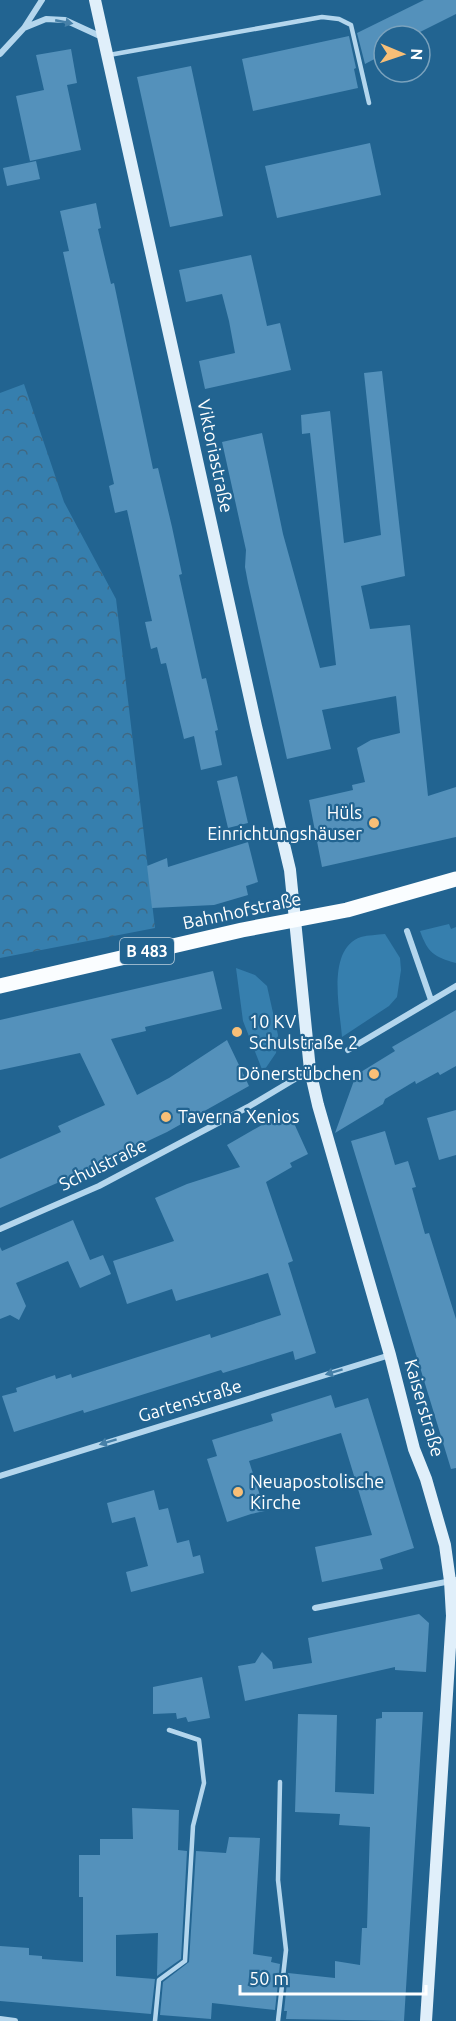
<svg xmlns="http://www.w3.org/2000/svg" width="456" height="2021" font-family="Ubuntu,sans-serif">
  <defs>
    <pattern id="park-crowns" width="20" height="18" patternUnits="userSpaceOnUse" patternTransform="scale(1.5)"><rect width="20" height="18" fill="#367fae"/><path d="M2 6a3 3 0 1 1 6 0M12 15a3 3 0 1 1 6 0" fill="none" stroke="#406882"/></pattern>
  </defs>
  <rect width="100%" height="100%" fill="#226491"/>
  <!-- green -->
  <path fill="#367fae" d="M 449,924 L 451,929 L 456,927 L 456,963 C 434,957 428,953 420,931 Z
    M 385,934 L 400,958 L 401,970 L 397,997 L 389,1006 L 342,1037 C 340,1010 326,949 361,937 C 368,935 377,935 385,934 Z
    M 236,968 L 255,975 L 267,986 L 278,1035 L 276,1053 L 263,1072 L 243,1021 Z"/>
  <!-- park -->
  <path fill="url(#park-crowns)" d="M 24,384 L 64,502 L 116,599 L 155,928 L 0,958 L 0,393 Z"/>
  <!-- building -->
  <path fill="#5491bb" d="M 424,0 L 456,0 L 456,14 L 412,36 L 384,36 L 384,54 L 365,64 L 357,33 Z
    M 349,36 L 356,68 L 354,69 L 358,88 L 253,111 L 242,59 Z
    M 71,49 L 77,83 L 67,85 L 81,150 L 30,161 L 16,96 L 44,90 L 36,55 Z
    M 191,66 L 223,216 L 170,227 L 137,77 Z
    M 370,143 L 381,195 L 277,218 L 265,166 Z
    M 36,161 L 40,179 L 7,186 L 3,168 Z
    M 96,203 L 101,228 L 98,229 L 111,284 L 114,283 L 153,469 L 158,468 L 172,527 L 182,574 L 179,575 L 202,679 L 206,678 L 218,730 L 215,731 L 222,765 L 201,770 L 194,736 L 184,739 L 166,663 L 161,664 L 157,647 L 151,649 L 145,622 L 152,621 L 127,510 L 115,513 L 109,486 L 114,484 L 63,252 L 69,251 L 60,211 Z
    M 251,255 L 267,326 L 280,323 L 291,370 L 205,389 L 199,361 L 235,353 L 229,321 L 222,294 L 186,302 L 179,270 Z
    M 382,371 L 405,576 L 361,586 L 370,629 L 410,625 L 428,796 L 456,787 L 456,837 L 322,867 L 309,800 L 353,790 L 352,785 L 365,782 L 357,748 L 371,740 L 400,733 L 396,696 L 322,710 L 331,749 L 287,759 L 248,583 L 245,567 L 246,550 L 222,442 L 262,433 L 283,534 L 320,668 L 336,665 L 310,433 L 302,434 L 301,415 L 330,411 L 344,543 L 381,535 L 364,373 Z
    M 237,776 L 248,823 L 228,828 L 217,781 Z
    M 248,842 L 258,882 L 246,886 L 248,895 L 214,905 L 152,908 L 147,866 L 167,858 L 168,867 Z
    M 213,971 L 222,1009 L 145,1027 L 146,1031 L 111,1039 L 137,1095 L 169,1078 L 227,1040 L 249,1086 L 167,1132 L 80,1173 L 0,1208 L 0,1159 L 61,1132 L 58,1126 L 105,1105 L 80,1053 L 0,1070 L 0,1020 Z
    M 456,1010 L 456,1066 L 440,1075 L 438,1072 L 416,1084 L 415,1081 L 385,1099 L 383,1104 L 335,1133 L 356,1075 L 395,1051 L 392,1047 Z
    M 288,1110 L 308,1154 L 290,1163 L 292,1167 L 266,1182 L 293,1261 L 288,1263 L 316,1353 L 295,1360 L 293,1351 L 223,1373 L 221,1370 L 84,1413 L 83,1410 L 14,1432 L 2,1396 L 17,1392 L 16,1388 L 55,1375 L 56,1379 L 71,1374 L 72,1378 L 210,1334 L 211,1338 L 281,1315 L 268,1273 L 176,1301 L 172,1289 L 127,1304 L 113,1261 L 174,1241 L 155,1198 L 187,1184 L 240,1167 L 227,1145 Z
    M 456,1110 L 456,1155 L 439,1160 L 427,1118 Z
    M 385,1131 L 395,1165 L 408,1161 L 416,1187 L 412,1188 L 425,1234 L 429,1233 L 456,1319 L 456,1468 L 451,1469 L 351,1141 Z
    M 73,1220 L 90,1260 L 103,1255 L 111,1274 L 80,1288 L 68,1261 L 16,1283 L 26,1306 L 19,1320 L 10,1315 L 0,1319 L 0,1247 L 2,1251 Z
    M 331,1395 L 335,1408 L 368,1398 L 414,1548 L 380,1559 L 383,1569 L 322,1582 L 315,1547 L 372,1535 L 341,1433 L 249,1461 L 265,1511 L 251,1514 L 227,1522 L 207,1459 L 217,1456 L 212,1440 L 273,1421 L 271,1414 Z
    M 154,1490 L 159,1510 L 168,1508 L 177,1543 L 189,1540 L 193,1557 L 200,1555 L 204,1573 L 131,1592 L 126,1572 L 148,1566 L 135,1517 L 112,1523 L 107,1503 Z
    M 419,1614 L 429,1623 L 426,1672 L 395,1670 L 395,1667 L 245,1701 L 238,1666 L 255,1663 L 262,1652 L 272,1662 L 273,1669 L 312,1663 L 308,1638 Z
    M 202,1677 L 210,1718 L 188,1722 L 186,1717 L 177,1719 L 176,1713 L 153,1714 L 153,1687 Z
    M 382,1712 L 423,1712 L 404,2021 L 286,2019 L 287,2011 L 284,2011 L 288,1973 L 335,1978 L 335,1961 L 360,1965 L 362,1928 L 367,1928 L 370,1827 L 339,1825 L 340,1814 L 295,1812 L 298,1714 L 337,1715 L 335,1792 L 374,1794 L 376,1719 L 382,1718 Z
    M 132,1808 L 179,1810 L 178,1850 L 187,1851 L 181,1959 L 157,1976 L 158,1933 L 116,1935 L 116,1976 L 155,1979 L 151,2014 L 0,2001 L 0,1946 L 29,1948 L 29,1955 L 42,1956 L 42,1959 L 83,1962 L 83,1897 L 79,1897 L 79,1855 L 100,1855 L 100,1839 L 133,1839 Z
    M 229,1837 L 260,1838 L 253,1954 L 272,1957 L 271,1962 L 280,1964 L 275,2010 L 212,2003 L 211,2019 L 160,2015 L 163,1982 L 189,1962 L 196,1851 L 226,1853 Z"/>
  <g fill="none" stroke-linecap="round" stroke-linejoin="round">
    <!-- lane -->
    <path stroke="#b4d6ed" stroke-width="4.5" d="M 109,55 L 322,17 L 339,19 L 351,25 L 369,103
      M 155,2021 L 159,1980 L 185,1961 L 193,1826 L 204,1783 L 199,1740 L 169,1730
      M 278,2021 L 286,1950 L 278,1880 L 280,1782"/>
    <!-- street -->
    <path stroke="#b4d6ed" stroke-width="6" d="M 24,28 L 46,19 L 65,20 L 102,37
      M 0,54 L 24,28 L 42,0
      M 407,931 L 431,1000
      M 348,1050 L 456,986
      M 0,1229 L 99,1186 L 248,1107 L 310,1070
      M 0,1476 L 390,1355
      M 315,1608 L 456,1580
      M 0,2019 L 15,2021"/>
    <!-- secondary -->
    <path stroke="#e0effa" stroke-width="12" d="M 95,0 L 256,726 L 290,870 L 310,1070 L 318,1105 L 390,1355 L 414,1449 L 426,1479 L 445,1545 L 450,1581 L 452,1616 L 426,2021"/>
    <!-- primary -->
    <path stroke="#fafdff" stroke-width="15" d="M 0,986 L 242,930 L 347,910 L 456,879"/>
  </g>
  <!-- one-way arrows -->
  <defs><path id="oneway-solid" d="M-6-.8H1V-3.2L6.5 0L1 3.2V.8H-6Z" transform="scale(1.5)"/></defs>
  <g fill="#4680a8">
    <use href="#oneway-solid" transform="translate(64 22) rotate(11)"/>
    <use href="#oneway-solid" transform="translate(334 1372) rotate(163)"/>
    <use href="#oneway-solid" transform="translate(108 1442) rotate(163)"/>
  </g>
  <!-- markers -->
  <g fill="#f8bf77" stroke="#226491" stroke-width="2">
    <circle cx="374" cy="823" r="6"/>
    <circle cx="237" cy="1032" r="6"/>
    <circle cx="374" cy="1074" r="6"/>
    <circle cx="166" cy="1117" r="6"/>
    <circle cx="238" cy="1492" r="6"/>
  </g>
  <g text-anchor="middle" stroke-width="4.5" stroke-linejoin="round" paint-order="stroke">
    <!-- shield labels -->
    <rect fill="#226491" stroke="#bdd0de" stroke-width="1.5" x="120" y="938" width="54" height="26" rx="4.5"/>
    <g font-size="16" font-weight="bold" fill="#fff">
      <text x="147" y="957">B 483</text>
    </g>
    <!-- street labels -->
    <g font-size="18" fill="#fff" stroke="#226491">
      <text transform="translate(215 456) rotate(78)" y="6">Viktoriastraße</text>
      <text transform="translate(242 911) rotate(-12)" y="6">Bahnhofstraße</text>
      <text transform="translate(103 1165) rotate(-26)" y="6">Schulstraße</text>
      <text transform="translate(190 1401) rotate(-17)" y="6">Gartenstraße</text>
      <text transform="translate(424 1408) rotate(74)" y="6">Kaiserstraße</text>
    </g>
    <!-- poi labels -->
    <g font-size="18" fill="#fff" stroke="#226491" text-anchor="start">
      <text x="362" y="819" text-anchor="end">Hüls<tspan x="362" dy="21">Einrichtungshäuser</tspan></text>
      <text x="249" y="1028">10 KV<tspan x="249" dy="21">Schulstraße 2</tspan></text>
      <text x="362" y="1080" text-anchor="end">Dönerstübchen</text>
      <text x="178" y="1123">Taverna Xenios</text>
      <text x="250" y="1488">Neuapostolische<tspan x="250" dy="21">Kirche</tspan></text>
    </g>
  </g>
  <!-- north arrow -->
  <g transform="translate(402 54) rotate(92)"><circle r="28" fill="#226491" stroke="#7aa2bd" stroke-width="1.5"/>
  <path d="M0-4.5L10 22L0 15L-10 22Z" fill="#f8bf77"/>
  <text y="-9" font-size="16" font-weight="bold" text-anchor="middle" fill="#ffffff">N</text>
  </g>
  <!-- scale -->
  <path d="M240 1985v9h186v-9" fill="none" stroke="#ffffff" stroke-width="3"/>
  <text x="249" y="1985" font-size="18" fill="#ffffff" stroke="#226491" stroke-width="4.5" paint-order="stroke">50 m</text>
</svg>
